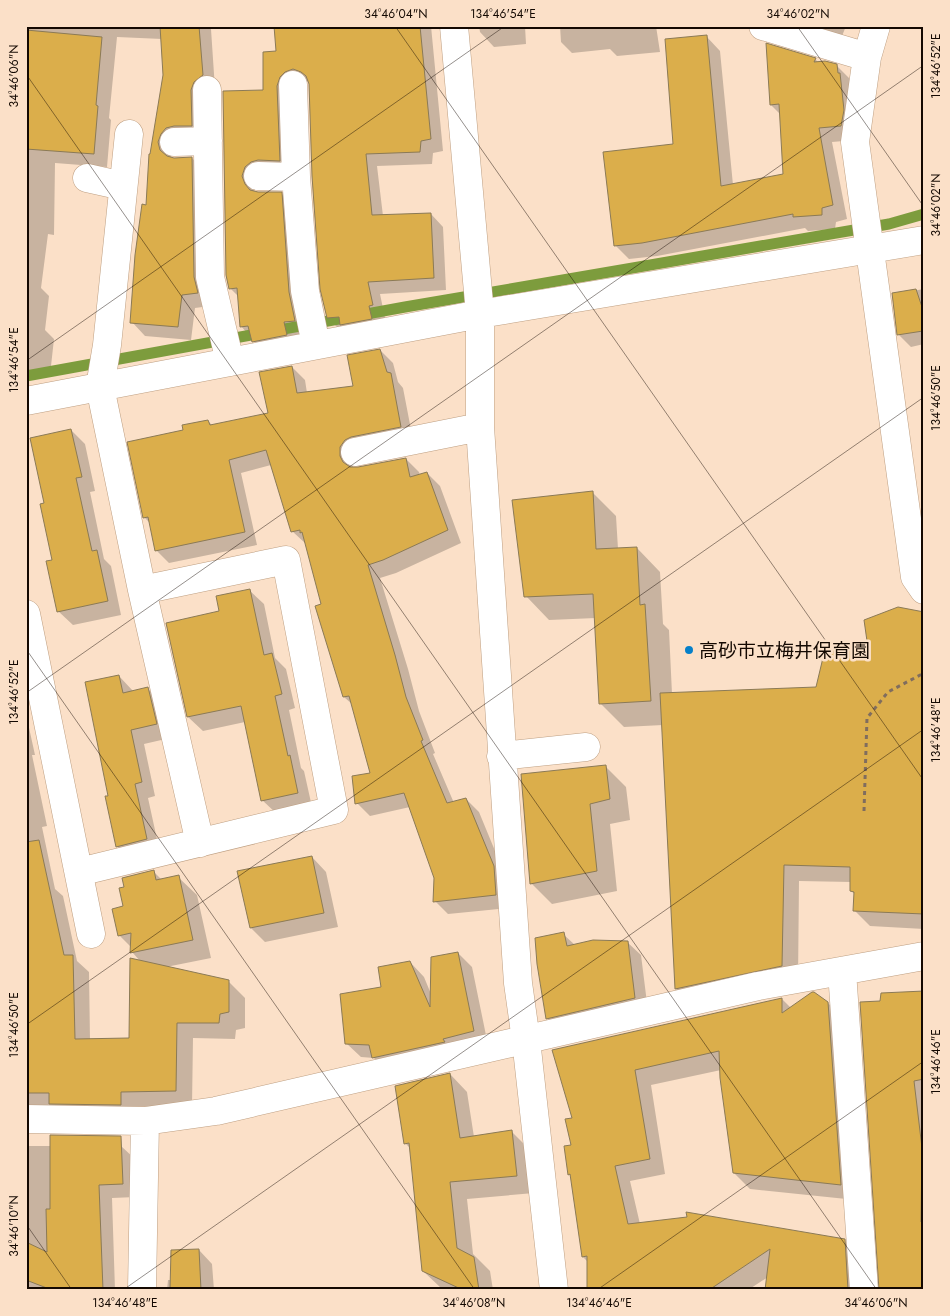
<svg xmlns="http://www.w3.org/2000/svg" width="950" height="1316" font-family="Jost,'Noto Sans JP',sans-serif">
  <rect width="100%" height="100%" fill="#fbe0c8"/>
  <!-- shadow -->
  <path fill="#0003" d="M 26,26 L 216,26 L 217,29 L 211,29 L 215,89 L 205,139 L 173,148 L 171,156 L 172,158 L 192,158 L 205,172 L 210,306 L 195,308 L 191,340 L 145,336 L 132,322 L 165,75 L 162,39 L 117,37 L 109,118 L 111,120 L 107,167 L 55,163 L 54,235 L 48,234 L 41,288 L 49,296 L 45,330 L 54,339 L 50,375 L 26,374 Z
    M 275,26 L 431,26 L 443,151 L 433,153 L 432,164 L 377,166 L 383,216 L 431,214 L 443,227 L 446,290 L 380,294 L 385,318 L 381,318 L 384,331 L 340,330 L 328,318 L 309,82 L 305,81 L 292,173 L 257,180 L 254,189 L 255,192 L 281,193 L 293,206 L 307,334 L 296,335 L 298,347 L 265,354 L 241,326 L 239,297 L 230,288 L 224,92 L 264,91 L 278,52 Z
    M 479,26 L 525,26 L 526,44 L 494,47 L 480,32 Z
    M 560,26 L 656,26 L 660,52 L 617,56 L 610,49 L 572,53 L 561,42 Z
    M 790,26 L 846,26 L 840,41 Z
    M 706,36 L 720,51 L 733,185 L 785,175 L 781,115 L 771,105 L 815,59 L 819,63 L 837,66 L 851,80 L 855,140 L 832,142 L 847,219 L 836,222 L 835,229 L 808,231 L 805,228 L 657,256 L 629,259 L 615,245 L 675,146 Z
    M 924,289 L 924,344 L 911,347 L 899,335 L 893,294 Z
    M 380,350 L 393,363 L 398,382 L 403,388 L 413,440 L 353,460 L 353,468 L 406,459 L 419,472 L 420,476 L 427,473 L 440,486 L 461,543 L 396,573 L 380,578 L 408,669 L 419,711 L 435,753 L 433,754 L 454,803 L 466,799 L 479,812 L 507,880 L 509,908 L 448,914 L 435,901 L 436,878 L 410,807 L 370,816 L 357,803 L 371,774 L 353,705 L 344,697 L 323,604 L 306,544 L 292,531 L 271,465 L 241,473 L 257,545 L 169,563 L 156,550 L 151,524 L 144,517 L 184,431 L 208,421 L 213,426 L 269,414 L 292,367 L 305,380 L 307,393 L 355,388 Z
    M 71,430 L 85,444 L 95,491 L 90,492 L 104,559 L 111,566 L 121,615 L 73,625 L 58,611 L 54,561 L 45,504 Z
    M 924,470 L 924,485 L 922,471 Z
    M 592,492 L 616,516 L 618,549 L 637,548 L 660,572 L 663,624 L 669,630 L 672,694 L 817,688 L 870,649 L 924,614 L 924,929 L 870,926 L 854,910 L 855,895 L 851,890 L 851,882 L 799,881 L 798,981 L 692,1005 L 676,989 L 663,725 L 624,727 L 600,703 L 596,618 L 549,620 L 526,596 Z
    M 249,590 L 264,604 L 275,658 L 286,669 L 295,708 L 289,710 L 301,768 L 304,771 L 312,807 L 277,814 L 262,800 L 245,722 L 203,731 L 188,717 L 167,624 L 221,612 Z
    M 119,676 L 133,691 L 148,689 L 162,703 L 170,738 L 144,744 L 155,796 L 148,798 L 160,853 L 131,860 L 117,846 L 110,797 Z
    M 26,714 L 35,755 L 32,755 L 47,826 L 42,827 L 55,889 L 63,896 L 77,961 L 89,972 L 90,1040 L 130,1039 L 141,962 L 132,952 L 132,948 L 119,935 L 125,907 L 126,888 L 153,871 L 162,880 L 178,877 L 197,895 L 211,958 L 166,967 L 229,982 L 245,998 L 245,1028 L 236,1030 L 235,1039 L 193,1038 L 192,1106 L 26,1108 Z
    M 605,766 L 626,787 L 630,820 L 610,824 L 617,891 L 552,904 L 531,883 Z
    M 312,857 L 326,872 L 338,927 L 265,942 L 251,928 Z
    M 563,934 L 575,945 L 627,942 L 641,955 L 648,1011 L 560,1031 L 547,1018 Z
    M 458,953 L 472,967 L 488,1045 L 387,1072 L 374,1058 L 361,1057 L 346,1043 L 383,988 L 410,962 L 424,977 L 431,994 Z
    M 924,992 L 924,1290 L 881,1002 Z
    M 782,999 L 791,1008 L 828,1003 L 844,1019 L 856,1200 L 750,1189 L 734,1173 L 721,1070 L 651,1085 L 665,1174 L 630,1181 L 640,1224 L 844,1241 L 860,1257 L 863,1290 L 766,1290 L 768,1277 L 748,1290 L 588,1290 L 588,1262 L 583,1257 L 572,1178 L 569,1174 L 573,1146 L 573,1119 L 554,1050 Z
    M 450,1074 L 467,1092 L 474,1137 L 512,1132 L 529,1149 L 534,1193 L 467,1199 L 473,1254 L 490,1271 L 493,1290 L 444,1290 L 441,1288 L 423,1271 L 411,1149 L 405,1143 Z
    M 26,1146 L 121,1146 L 135,1159 L 136,1197 L 112,1198 L 115,1290 L 26,1290 Z
    M 199,1250 L 212,1264 L 214,1290 L 167,1290 L 168,1280 L 171,1280 Z"/>
  <g fill="none" stroke-linecap="round" stroke-linejoin="round">
    <!-- stream -->
    <path stroke="#7d9c3d" stroke-width="11" d="M 26,376 L 405,307 L 889,224 L 924,214"/>
  </g>
  <!-- building -->
  <path fill="#dbae4b" stroke="#8b7a56" d="M 160,26 L 199,26 L 203,75 L 194,82 L 191,90 L 192,126 L 174,126 L 166,128 L 161,134 L 158,142 L 160,150 L 167,156 L 174,158 L 192,157 L 194,277 L 198,293 L 182,295 L 178,327 L 130,323 L 135,255 L 142,204 L 146,205 L 149,154 L 150,154 L 163,75 Z
    M 274,26 L 420,26 L 431,139 L 421,141 L 420,152 L 366,154 L 372,215 L 431,213 L 434,278 L 368,282 L 373,305 L 369,306 L 372,319 L 340,325 L 339,317 L 327,318 L 320,289 L 312,176 L 309,84 L 306,76 L 301,72 L 293,69 L 285,72 L 280,77 L 277,86 L 280,161 L 258,160 L 251,162 L 245,167 L 242,176 L 245,184 L 250,190 L 258,192 L 282,192 L 289,292 L 295,321 L 284,322 L 287,335 L 252,342 L 248,326 L 240,327 L 237,288 L 229,289 L 226,275 L 223,91 L 263,90 L 263,52 L 276,51 Z
    M 26,30 L 102,37 L 96,105 L 98,106 L 94,154 L 26,149 Z
    M 707,35 L 721,186 L 783,174 L 779,104 L 770,105 L 766,43 L 816,58 L 814,62 L 825,61 L 837,64 L 838,73 L 840,73 L 844,110 L 841,126 L 819,128 L 833,205 L 822,208 L 822,215 L 793,217 L 793,214 L 642,243 L 614,246 L 603,152 L 673,144 L 665,39 Z
    M 916,289 L 922,307 L 923,331 L 897,335 L 892,293 Z
    M 380,349 L 387,372 L 391,373 L 401,427 L 351,437 L 345,440 L 340,447 L 340,456 L 343,462 L 350,467 L 358,467 L 406,458 L 410,477 L 427,472 L 448,530 L 383,560 L 368,565 L 395,655 L 406,697 L 423,740 L 421,741 L 447,803 L 466,798 L 494,866 L 496,895 L 433,902 L 434,878 L 404,793 L 355,804 L 352,776 L 370,773 L 349,696 L 343,697 L 315,606 L 321,604 L 302,532 L 300,533 L 300,530 L 291,532 L 266,450 L 229,460 L 245,532 L 155,551 L 148,517 L 143,518 L 127,442 L 183,430 L 182,425 L 208,420 L 210,425 L 268,413 L 259,372 L 292,366 L 297,393 L 353,386 L 347,355 Z
    M 71,429 L 82,477 L 76,478 L 92,551 L 97,550 L 108,601 L 57,612 L 46,561 L 52,560 L 40,504 L 44,503 L 30,438 Z
    M 593,491 L 596,549 L 637,547 L 640,605 L 645,604 L 651,701 L 599,704 L 593,594 L 524,597 L 512,500 Z
    M 250,589 L 264,655 L 272,653 L 282,694 L 275,696 L 288,756 L 290,755 L 298,793 L 261,801 L 241,706 L 187,717 L 166,623 L 219,611 L 216,596 Z
    M 898,607 L 924,612 L 924,914 L 853,911 L 854,892 L 850,891 L 850,867 L 784,865 L 782,966 L 675,989 L 660,693 L 816,687 L 827,641 L 868,648 L 864,620 Z
    M 119,675 L 123,693 L 148,687 L 157,724 L 131,730 L 142,782 L 135,784 L 147,839 L 116,847 L 105,796 L 108,796 L 85,682 Z
    M 606,765 L 610,799 L 590,804 L 597,871 L 530,884 L 521,774 Z
    M 39,840 L 64,955 L 73,955 L 75,1039 L 129,1038 L 130,958 L 229,980 L 229,1012 L 220,1014 L 219,1023 L 177,1023 L 176,1091 L 121,1092 L 121,1105 L 49,1104 L 49,1093 L 26,1093 L 26,842 Z
    M 312,856 L 324,913 L 250,928 L 237,871 Z
    M 154,870 L 156,880 L 179,875 L 193,940 L 130,953 L 131,933 L 118,936 L 112,909 L 123,906 L 119,888 L 124,887 L 122,878 Z
    M 564,932 L 567,946 L 593,940 L 628,941 L 635,998 L 546,1019 L 537,964 L 535,938 Z
    M 458,952 L 474,1031 L 443,1039 L 445,1042 L 372,1058 L 369,1045 L 345,1044 L 340,994 L 381,987 L 378,967 L 410,961 L 430,1007 L 431,957 Z
    M 924,991 L 924,1079 L 914,1081 L 922,1148 L 921,1222 L 924,1219 L 924,1290 L 879,1290 L 860,1002 L 880,1001 L 881,993 Z
    M 812,992 L 814,992 L 828,1002 L 841,1185 L 733,1173 L 720,1078 L 719,1051 L 635,1070 L 650,1159 L 615,1166 L 628,1224 L 687,1217 L 686,1212 L 845,1239 L 848,1290 L 765,1290 L 770,1249 L 709,1290 L 587,1290 L 587,1256 L 582,1257 L 570,1174 L 568,1175 L 564,1146 L 571,1145 L 565,1119 L 572,1118 L 552,1050 L 782,998 L 782,1013 Z
    M 450,1073 L 460,1138 L 512,1130 L 517,1176 L 450,1182 L 457,1248 L 474,1257 L 479,1290 L 463,1290 L 422,1271 L 409,1143 L 404,1144 L 395,1086 Z
    M 50,1135 L 121,1136 L 123,1184 L 99,1185 L 103,1290 L 52,1290 L 26,1280 L 26,1242 L 47,1252 L 46,1209 L 50,1209 Z
    M 199,1249 L 201,1290 L 170,1290 L 171,1250 Z"/>
  <g fill="none" stroke-linecap="round" stroke-linejoin="round">
    <defs>
      <path id="minor" d="M 454,26 L 480,314 L 480,427 L 518,983 L 526,1040 L 554,1290
        M 763,26 L 867,57
        M 876,26 L 867,57 L 855,142 L 915,577 L 924,590
        M 293,85 L 296,177 L 305,291 L 316,345
        M 207,90 L 210,277 L 230,362
        M 129,134 L 107,345 L 100,387 L 142,590 L 200,843
        M 174,142 L 208,141
        M 258,176 L 296,177
        M 87,178 L 123,186
        M 26,401 L 480,314 L 924,240
        M 355,452 L 480,427
        M 26,614 L 91,934
        M 501,756 L 586,747
        M 79,872 L 334,810 L 286,560 L 142,590
        M 842,971 L 864,1290
        M 26,1119 L 145,1121 L 216,1111 L 758,986 L 924,956
        M 142,1290 L 145,1121"/>
    </defs>
    <!-- minor casing -->
    <use href="#minor" stroke="#be9f82" stroke-width="29"/>
    <!-- path -->
    <path stroke="#806d5e" stroke-width="3" stroke-dasharray="4 4" stroke-linecap="butt" d="M 864,811 L 867,718 L 888,692 L 924,673"/>
    <!-- minor -->
    <use href="#minor" stroke="#fff" stroke-width="28"/>
  </g>
  <!-- ticks -->
  <path fill="none" stroke="#140902" stroke-width="1" stroke-opacity="0.45" d="M 395,26 L 924,781M 797,26 L 924,207M 26,29 L 30,26M 26,74 L 877,1290M 26,361 L 505,26M 26,649 L 475,1290M 26,693 L 924,65M 26,1025 L 924,397M 26,1224 L 72,1290M 123,1290 L 924,729M 597,1290 L 924,1061"/>
  <!-- markers -->
  <circle fill="#0580c9" stroke="#fbe0c8" stroke-width="2" cx="689" cy="650" r="5"/>
  <g text-anchor="middle" stroke-width="5" stroke-linejoin="round" paint-order="stroke">
    <!-- poi labels -->
    <g font-size="19" fill="#140902" stroke="#fbe0c8" text-anchor="start">
      <text x="699" y="657">高砂市立梅井保育園</text>
    </g>
  </g>
  <!-- border -->
  <rect width="950" height="1316" fill="none" stroke="#fbe0c8" stroke-width="55"/>
  <rect x="28" y="28" width="894" height="1260" fill="none" stroke="#140902" stroke-width="2"/>
  <g font-size="12" text-anchor="middle" fill="#140902">
    <text x="396" y="18">34°46'04"N</text>
    <text x="503" y="18">134°46'54"E</text>
    <text x="798" y="18">34°46'02"N</text>
    <text transform="translate(936 66) rotate(-90)" y="4">134°46'52"E</text>
    <text transform="translate(14 76) rotate(-90)" y="4">34°46'06"N</text>
    <text transform="translate(936 205) rotate(-90)" y="4">34°46'02"N</text>
    <text transform="translate(14 360) rotate(-90)" y="4">134°46'54"E</text>
    <text transform="translate(936 398) rotate(-90)" y="4">134°46'50"E</text>
    <text transform="translate(14 692) rotate(-90)" y="4">134°46'52"E</text>
    <text transform="translate(936 730) rotate(-90)" y="4">134°46'48"E</text>
    <text transform="translate(14 1025) rotate(-90)" y="4">134°46'50"E</text>
    <text transform="translate(936 1062) rotate(-90)" y="4">134°46'46"E</text>
    <text transform="translate(14 1226) rotate(-90)" y="4">34°46'10"N</text>
    <text x="125" y="1307">134°46'48"E</text>
    <text x="474" y="1307">34°46'08"N</text>
    <text x="599" y="1307">134°46'46"E</text>
    <text x="876" y="1307">34°46'06"N</text>
  </g>
</svg>
